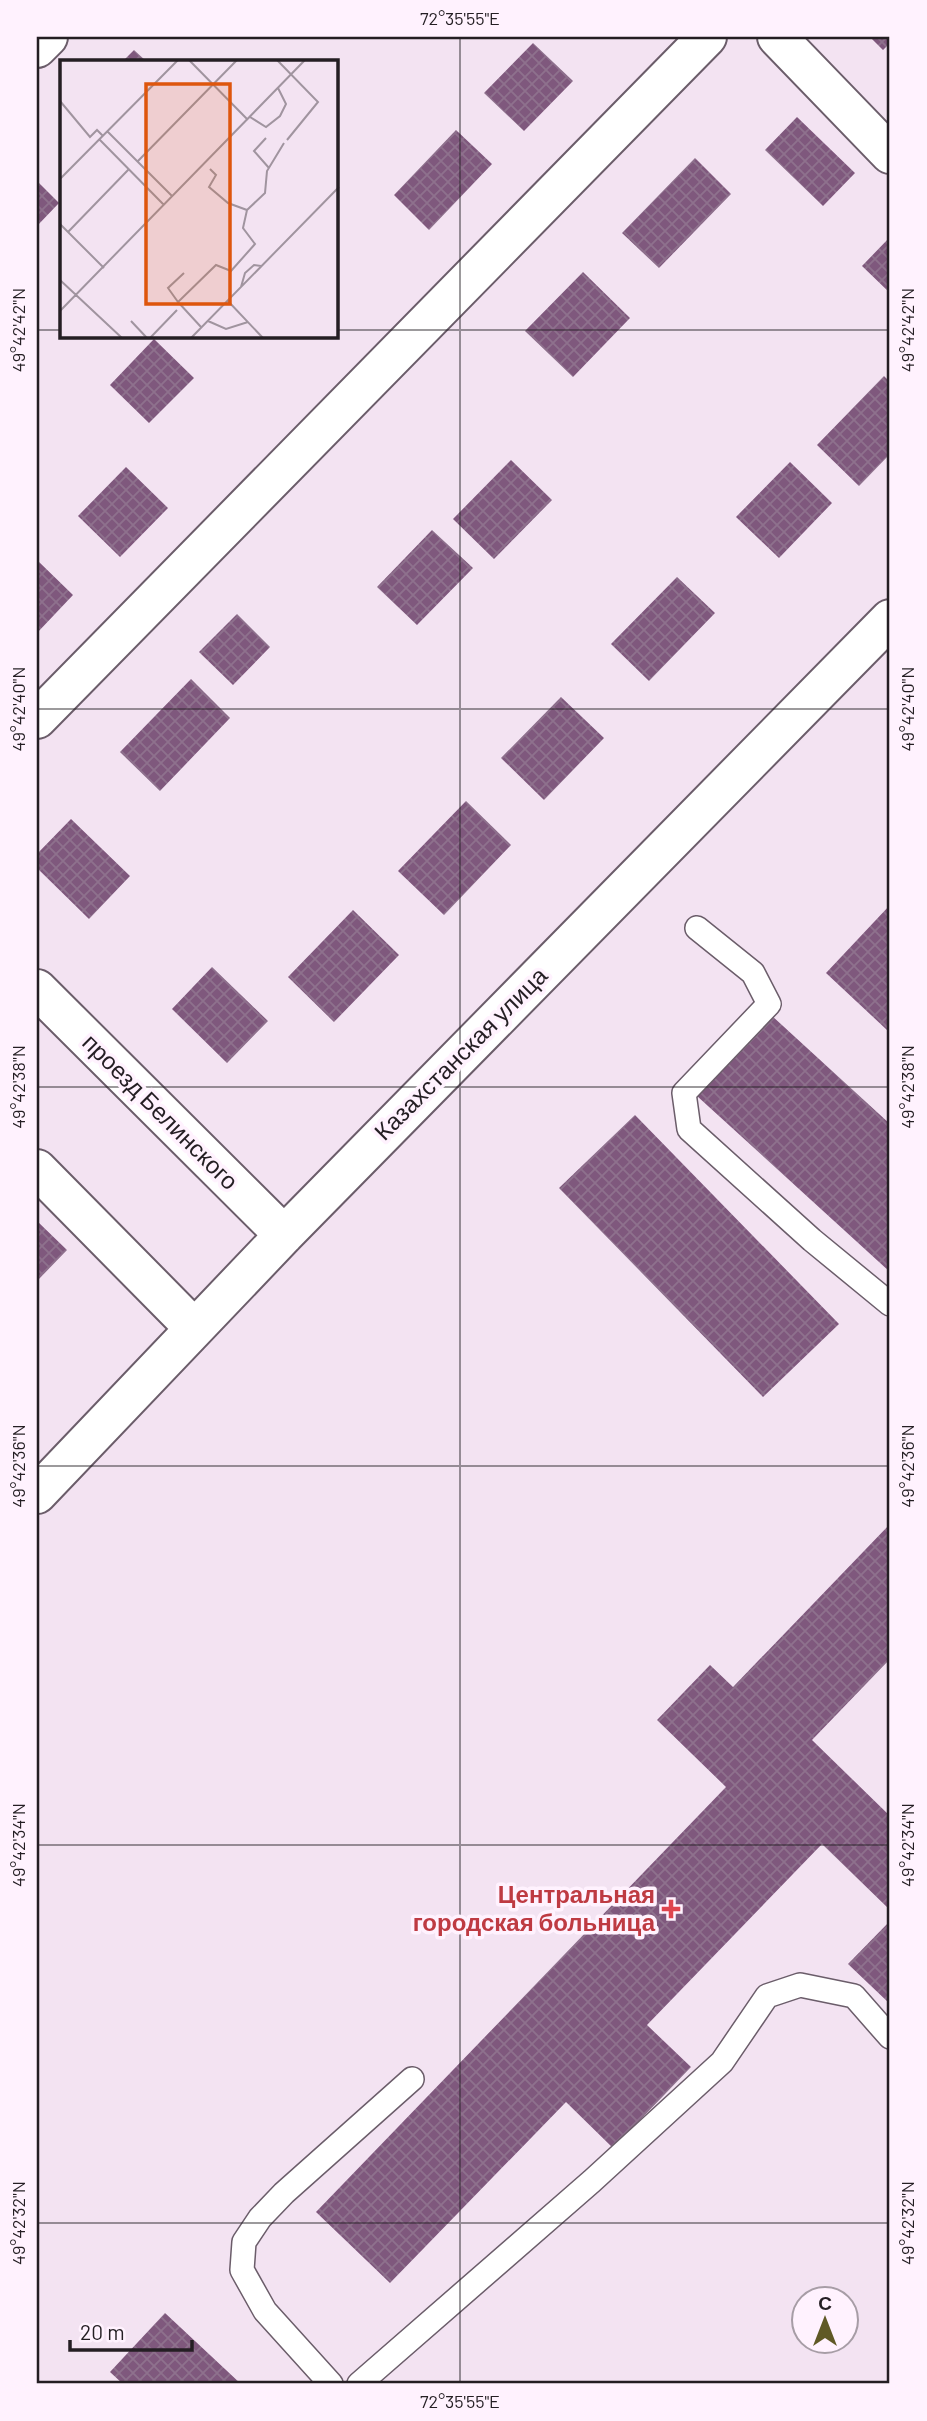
<svg xmlns="http://www.w3.org/2000/svg" width="927" height="2421" font-family="Barlow,sans-serif">
  <defs>
    <pattern id="building-cross-hatch" width="8" height="8" patternUnits="userSpaceOnUse" patternTransform="scale(1.75)"><rect width="8" height="8" fill="#7f587d"/><path d="M0 0l8 8M0 8l8-8" fill="none" stroke="#8e718d"/></pattern>
  </defs>
  <rect width="100%" height="100%" fill="#f3e3f2"/>
  <!-- building -->
  <path fill="url(#building-cross-hatch)" d="M 870,37 L 890,37 L 890,43 L 883,50 Z
    M 533,43 L 573,81 L 524,131 L 484,93 Z
    M 134,50 L 146,61 L 123,61 Z
    M 797,117 L 855,173 L 823,206 L 765,150 Z
    M 456,130 L 492,164 L 429,230 L 394,195 Z
    M 695,158 L 731,194 L 659,268 L 622,233 Z
    M 37,181 L 59,203 L 37,226 Z
    M 890,237 L 890,293 L 862,266 Z
    M 583,272 L 630,318 L 573,377 L 525,331 Z
    M 154,339 L 194,378 L 149,423 L 110,385 Z
    M 884,376 L 890,382 L 890,454 L 859,486 L 817,445 Z
    M 511,460 L 552,500 L 494,559 L 453,519 Z
    M 790,462 L 832,503 L 779,558 L 736,517 Z
    M 126,467 L 168,508 L 120,557 L 78,516 Z
    M 432,530 L 473,568 L 417,625 L 377,587 Z
    M 37,560 L 73,595 L 37,633 Z
    M 677,577 L 715,613 L 649,681 L 611,644 Z
    M 237,614 L 270,647 L 233,685 L 199,652 Z
    M 191,679 L 230,718 L 160,791 L 120,752 Z
    M 561,697 L 604,738 L 544,800 L 501,758 Z
    M 466,801 L 511,845 L 444,915 L 398,871 Z
    M 71,819 L 130,876 L 89,919 L 37,868 L 37,854 Z
    M 890,905 L 890,1027 L 887,1030 L 826,973 Z
    M 353,910 L 399,955 L 334,1022 L 288,977 Z
    M 212,967 L 268,1021 L 227,1063 L 172,1009 Z
    M 771,1015 L 890,1124 L 890,1272 L 697,1096 Z
    M 635,1115 L 839,1324 L 763,1397 L 559,1188 Z
    M 37,1221 L 67,1250 L 37,1281 Z
    M 890,1524 L 890,1659 L 812,1740 L 890,1816 L 890,1910 L 822,1844 L 647,2025 L 691,2067 L 613,2148 L 566,2102 L 390,2283 L 316,2212 L 726,1787 L 657,1720 L 710,1665 L 733,1687 Z
    M 890,1921 L 890,2004 L 848,1964 Z
    M 165,2313 L 241,2384 L 123,2384 L 110,2372 Z"/>
  <g fill="none" stroke-linecap="round" stroke-linejoin="round">
    <defs>
      <path id="lane" d="M 697,928 L 753,973 L 769,1004 L 684,1093 L 689,1129 L 812,1240 L 890,1304
        M 331,2384 L 265,2311 L 242,2270 L 244,2242 L 260,2218 L 284,2193 L 412,2079
        M 359,2384 L 592,2181 L 722,2062 L 767,1996 L 800,1985 L 854,1996 L 890,2037"/>
      <path id="street" d="M 777,37 L 890,154
        M 37,48 L 48,37
        M 37,719 L 707,37
        M 37,989 L 284,1235
        M 37,1169 L 194,1328
        M 37,1494 L 284,1235 L 890,619"/>
    </defs>
    <!-- lane casing -->
    <use href="#lane" stroke="#6b5d6a" stroke-width="26"/>
    <!-- street casing -->
    <use href="#street" stroke="#6b5d6a" stroke-width="42"/>
    <!-- lane -->
    <use href="#lane" stroke="#fff" stroke-width="23"/>
    <!-- street -->
    <use href="#street" stroke="#fff" stroke-width="38"/>
  </g>
  <!-- ticks -->
  <path fill="none" stroke="#241e23" stroke-width="2" stroke-opacity="0.45" d="M 460,37 L 460,2384M 37,330 L 61,330M 336,330 L 890,330M 37,709 L 890,709M 37,1087 L 890,1087M 37,1466 L 890,1466M 37,1845 L 890,1845M 37,2223 L 890,2223"/>
  <!-- markers -->
  <path fill="#e0444e" stroke="#fff2fe" stroke-width="2.5" d="M667.5 1898.5h7v7h7v7h-7v7h-7v-7h-7v-7h7z"/>
  <g text-anchor="middle" stroke-width="7" stroke-linejoin="round" paint-order="stroke">
    <!-- street labels -->
    <g font-size="24" fill="#241e23" stroke="#fff2fe">
      <text transform="translate(461 1054) rotate(-45)" y="8">Казахстанская улица</text>
      <text transform="translate(160 1112) rotate(45)" y="8">проезд Белинского</text>
    </g>
    <!-- health labels -->
    <g font-size="24" font-weight="bold" fill="#be3a42" stroke="#fff2fe" text-anchor="end">
      <text x="655" y="1903">Центральная<tspan x="655" dy="28">городская больница</tspan></text>
    </g>
  </g>
  <!-- overview -->
  <g transform="translate(60 60)">
    <rect width="278" height="278" fill="#f3e3f2"/>
    <path fill="none" stroke="#a0949f" stroke-width="2" d="M 129,0 L 188,60M 217,0 L 258,42 L 227,80M 0,41 L 30,77 L 37,70 L 43,76M 190,57 L 206,67 L 220,56 L 226,44 L 218,28M 47,71 L 112,136M 206,78 L 194,91 L 209,108M 39,79 L 104,145M 77,102 L 177,0M 150,109 L 156,115 L 149,127 L 168,143 L 187,150M 0,119 L 118,0M 0,164 L 44,208M 8,172 L 69,109M 0,220 L 62,278M 181,227 L 185,213 L 194,205 L 201,206M 167,240 L 203,278M 118,242 L 108,228 L 124,213M 0,251 L 245,0M 71,261 L 87,278M 148,261 L 166,269 L 188,262M 141,267 L 118,242 L 156,205 L 171,211 L 195,184 L 183,168 L 187,150 L 205,133 L 207,111 L 224,83M 90,278 L 117,250M 131,278 L 279,127"/>
    <path fill="#de560d" fill-opacity="0.15" stroke="#de560d" stroke-width="3.5" d="M 86,24 L 170,24 L 170,244 L 86,244 Z"/>
    <rect width="278" height="278" fill="none" stroke="#241e23" stroke-width="3.5"/>
  </g>
  <!-- border -->
  <rect width="927" height="2421" fill="none" stroke="#fff2fe" stroke-width="77"/>
  <!-- north arrow -->
  <g transform="translate(825 2320)"><circle r="33" fill="#fff2fe" stroke="#a79da6" stroke-width="2"/>
  <path d="M0-5L12 26L0 18L-12 26Z" fill="#605926"/>
  <text y="-10" font-size="19" font-weight="bold" text-anchor="middle" fill="#241e23">С</text>
  </g>
  <!-- scale -->
  <path d="M70 2340v10h122v-10" fill="none" stroke="#241e23" stroke-width="3.5"/>
  <text x="80" y="2340" font-size="21" fill="#241e23" stroke="#fff2fe" stroke-width="5" paint-order="stroke">20 m</text>
  <rect x="38" y="38" width="850" height="2344" fill="none" stroke="#241e23" stroke-width="2.5"/>
  <g font-size="18" text-anchor="middle" fill="#241e23">
    <text x="460" y="25">72°35'55"E</text>
    <text transform="translate(19 330) rotate(-90)" y="6">49°42'42"N</text>
    <text transform="translate(908 330) rotate(-90)" y="6">49°42'42"N</text>
    <text transform="translate(19 709) rotate(-90)" y="6">49°42'40"N</text>
    <text transform="translate(908 709) rotate(-90)" y="6">49°42'40"N</text>
    <text transform="translate(19 1087) rotate(-90)" y="6">49°42'38"N</text>
    <text transform="translate(908 1087) rotate(-90)" y="6">49°42'38"N</text>
    <text transform="translate(19 1466) rotate(-90)" y="6">49°42'36"N</text>
    <text transform="translate(908 1466) rotate(-90)" y="6">49°42'36"N</text>
    <text transform="translate(19 1845) rotate(-90)" y="6">49°42'34"N</text>
    <text transform="translate(908 1845) rotate(-90)" y="6">49°42'34"N</text>
    <text transform="translate(19 2223) rotate(-90)" y="6">49°42'32"N</text>
    <text transform="translate(908 2223) rotate(-90)" y="6">49°42'32"N</text>
    <text x="460" y="2408">72°35'55"E</text>
  </g>
</svg>
